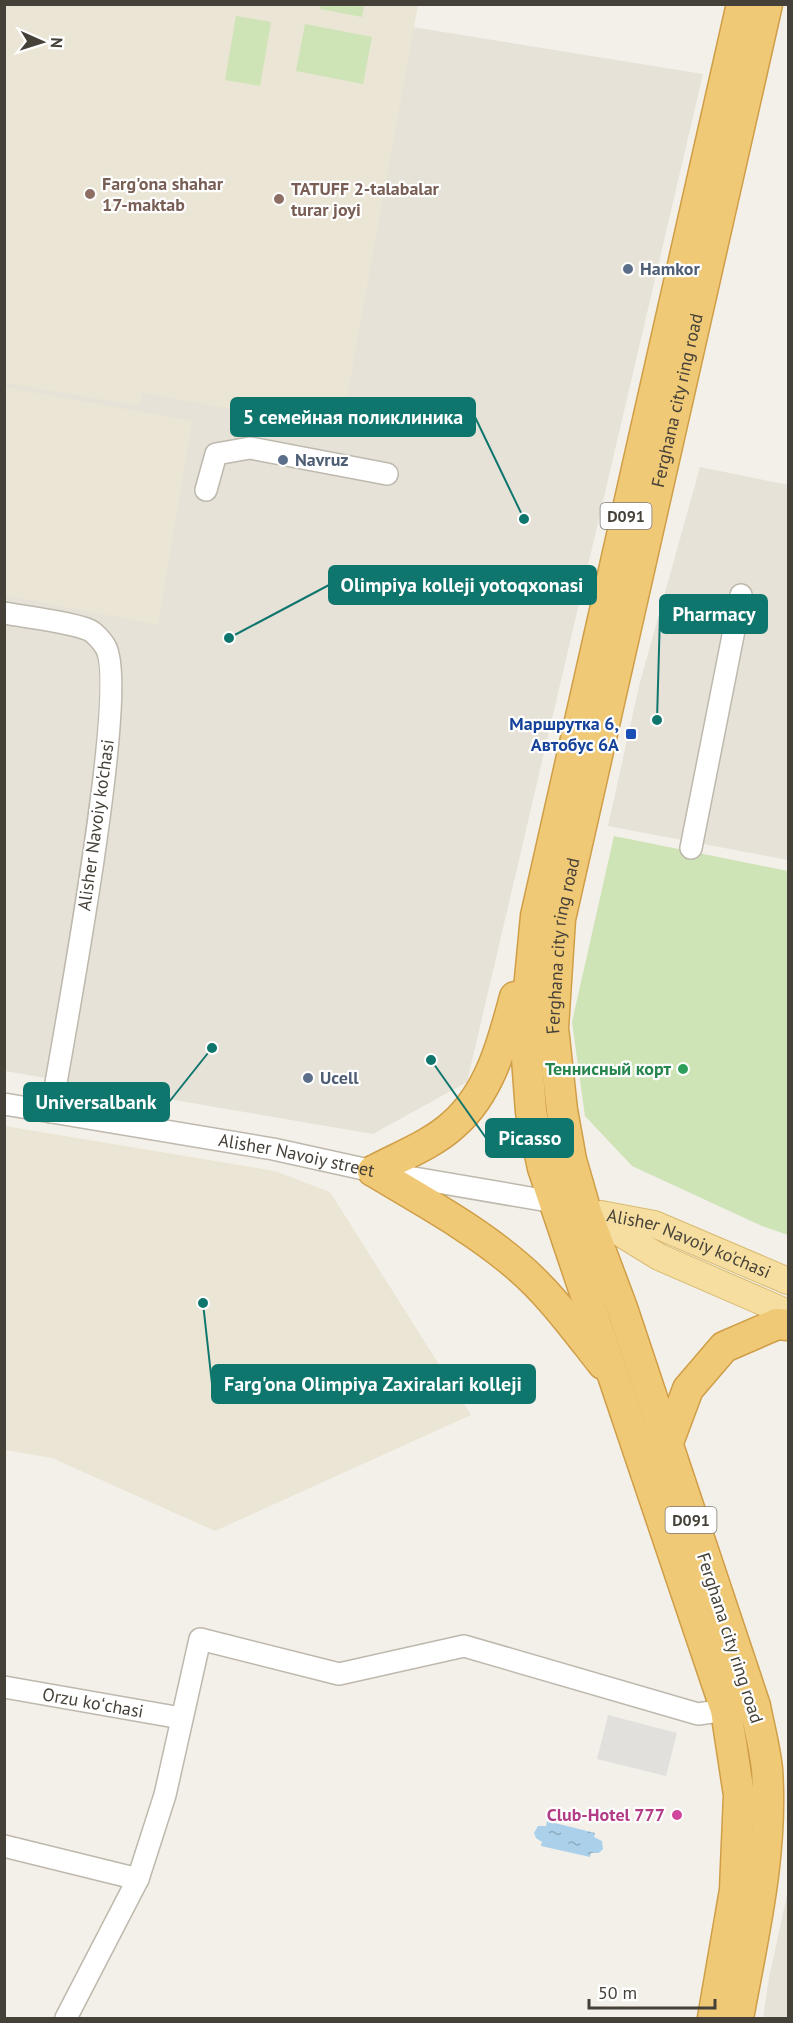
<svg xmlns="http://www.w3.org/2000/svg" width="793" height="2023" font-family="'PT Sans',sans-serif">
  <defs>
    <pattern id="water-ripples" width="26" height="14" patternUnits="userSpaceOnUse" patternTransform="scale(1.5)"><rect width="26" height="14" fill="#abd0ea"/><path d="M2 4q2-2 4 0t4 0M15 11q2-2 4 0t4 0" fill="none" stroke="#8daabf"/></pattern>
  </defs>
  <rect width="100%" height="100%" fill="#f3f0e9"/>
  <!-- residential -->
  <path fill="#e6e2d8" d="M 4,5 L 276,5 L 703,74 L 467,1082 L 373,1134 L 5,1071 Z
    M 700,467 L 788,485 L 788,860 L 608,826 L 639,686 Z
    M 788,1890 L 788,2018 L 763,2018 L 769,1978 Z"/>
  <!-- education -->
  <path fill="#ebe5d5" d="M 4,5 L 418,5 L 341,429 L 143,393 L 140,406 L 5,383 Z
    M 4,387 L 192,421 L 158,625 L 5,595 Z
    M 5,1126 L 275,1171 L 330,1192 L 471,1415 L 215,1531 L 52,1458 L 5,1450 Z"/>
  <!-- green -->
  <path fill="#cee3b6" d="M 321,5 L 321,4 L 364,5 L 362,17 L 320,9 Z
    M 236,16 L 271,22 L 260,86 L 225,80 Z
    M 305,24 L 372,37 L 363,84 L 296,71 Z
    M 614,836 L 788,871 L 788,1235 L 762,1226 L 632,1166 L 585,1116 L 572,1022 Z"/>
  <!-- parking -->
  <path fill="#e2e0dd" d="M 608,1715 L 677,1733 L 666,1776 L 597,1759 Z"/>
  <!-- water -->
  <path fill="url(#water-ripples)" d="M 547,1821 L 595,1833 L 594,1837 L 602,1841 L 603,1849 L 599,1853 L 591,1853 L 590,1857 L 541,1846 L 542,1842 L 536,1838 L 534,1833 L 538,1826 L 546,1826 Z"/>
  <g fill="none" stroke-linecap="round" stroke-linejoin="round">
    <defs>
      <g id="minor">
        <path d="M 206,490 L 216,454 L 250,448 L 387,474"/>
        <path d="M 4,613 C 26,617 71,622 89,630 C 94,632 102,641 105,646 C 131,685 62,1044 51,1112"/>
        <path d="M 691,848 L 741,595"/>
        <path id="s1" d="M 4,1104 L 273,1149 L 373,1171 L 554,1202"/>
        <path d="M 4,1687 L 181,1718"/>
        <path d="M 4,1846 L 138,1879"/>
        <path d="M 66,2018 L 138,1879 L 165,1795 L 200,1639 L 339,1674 L 464,1646 L 698,1714 L 726,1710"/>
      </g>
      <g id="major">
        <path d="M 577,1209 L 586,1212 L 659,1257 L 788,1313"/>
        <path id="s2" d="M 601,1214 L 654,1224 L 788,1281"/>
      </g>
      <g id="highway">
        <path d="M 373,1171 C 421,1200 473,1228 515,1264 C 549,1292 576,1330 603,1364"/>
        <path d="M 373,1171 C 399,1157 431,1145 453,1125 C 490,1093 503,1042 515,997"/>
        <path d="M 667,1445 L 688,1389 L 724,1347 L 777,1324 L 788,1325"/>
        <path d="M 713,2018 L 735,1890 L 739,1795 L 726,1710 L 543,1168 L 531,1112 L 525,1031 L 536,916 L 742,4"/>
        <path id="s3" d="M 738,2018 C 753,1936 773,1854 767,1769 C 765,1749 759,1727 755,1706 L 622,1308 L 586,1212 L 571,1160 L 562,1110 L 553,1028 L 560,919 L 767,4"/>
      </g>
    </defs>
    <!-- minor casing -->
    <use href="#minor" stroke="#beb8ad" stroke-width="24"/>
    <!-- major casing -->
    <use href="#major" stroke="#d9bb72" stroke-width="28"/>
    <!-- highway casing -->
    <use href="#highway" stroke="#cf9e47" stroke-width="33"/>
    <!-- minor -->
    <use href="#minor" stroke="#fff" stroke-width="21"/>
    <!-- major -->
    <use href="#major" stroke="#f5dea0" stroke-width="26"/>
    <!-- highway -->
    <use href="#highway" stroke="#f0c977" stroke-width="30"/>
  </g>
  <!-- markers -->
  <g fill="#8d6e63" stroke="#fff" stroke-width="2">
    <circle cx="90" cy="194" r="6"/>
    <circle cx="279" cy="199" r="6"/>
  </g>
  <g fill="#5c6f8a" stroke="#fff" stroke-width="2">
    <circle cx="628" cy="269" r="6"/>
    <circle cx="283" cy="460" r="6"/>
    <circle cx="308" cy="1078" r="6"/>
  </g>
  <rect fill="#1a4fb4" stroke="#fff" stroke-width="2" x="625" y="728" width="12" height="12" rx="3"/>
  <circle fill="#2e9e5b" stroke="#fff" stroke-width="2" cx="683" cy="1069" r="6"/>
  <circle fill="#d1479c" stroke="#fff" stroke-width="2" cx="677" cy="1815" r="6"/>
  <g text-anchor="middle" stroke-width="4.5" stroke-linejoin="round" paint-order="stroke">
    <!-- shield labels -->
    <g fill="#fff" stroke="#7e7a74" stroke-width="1.5">
      <rect x="600.5" y="503" width="51" height="26" rx="4.5"/>
      <rect x="665.5" y="1507" width="51" height="26" rx="4.5"/>
    </g>
    <g font-size="16" font-weight="bold" fill="#464138">
      <text x="626" y="522">D091</text>
      <text x="691" y="1526">D091</text>
    </g>
    <!-- education labels -->
    <g font-size="18" font-weight="bold" fill="#785e54" stroke="#fff" text-anchor="start">
      <text x="102" y="190">Farg'ona shahar<tspan x="102" dy="21">17-maktab</tspan></text>
      <text x="291" y="195">TATUFF 2-talabalar<tspan x="291" dy="21">turar joyi</tspan></text>
    </g>
    <!-- service labels -->
    <g font-size="18" font-weight="bold" fill="#4e5e75" stroke="#fff" text-anchor="start">
      <text x="640" y="275">Hamkor</text>
      <text x="295" y="466">Navruz</text>
      <text x="320" y="1084">Ucell</text>
    </g>
    <!-- street labels -->
    <g font-size="18" fill="#464138" stroke="#fff">
      <text dy="6" stroke="none"><textPath href="#s3" startOffset="1666">Ferghana city ring road</textPath></text>
      <text transform="translate(96 825) rotate(-82)" y="6">Alisher Navoiy ko'chasi</text>
      <text dy="6" stroke="none"><textPath href="#s3" startOffset="1108">Ferghana city ring road</textPath></text>
      <text dy="6" stroke="none"><textPath href="#s1" startOffset="297">Alisher Navoiy street</textPath></text>
      <text dy="6" stroke="none"><textPath href="#s2" startOffset="93">Alisher Navoiy ko'chasi</textPath></text>
      <text transform="translate(730 1638) rotate(72)" y="6">Ferghana city ring road</text>
      <text transform="translate(93 1703) rotate(10)" y="6">Orzu koʻchasi</text>
    </g>
    <!-- transit labels -->
    <g font-size="18" font-weight="bold" fill="#164399" stroke="#fff" text-anchor="end">
      <text x="619" y="730">Маршрутка 6,<tspan x="619" dy="21">Автобус 6А</tspan></text>
    </g>
    <!-- leisure labels -->
    <g font-size="18" font-weight="bold" fill="#27864d" stroke="#fff" text-anchor="end">
      <text x="671" y="1075">Теннисный корт</text>
    </g>
    <!-- hotel labels -->
    <g font-size="18" font-weight="bold" fill="#b23c85" stroke="#fff" text-anchor="end">
      <text x="665" y="1821">Club-Hotel 777</text>
    </g>
  </g>
  <!-- callouts -->
  <path fill="none" stroke="#0f766e" stroke-width="2" d="M524 519L475 417M229 638L329 585M657 720L660 614M212 1048L169 1102M431 1060L486 1138M203 1303L212 1384"/>
  <g fill="#0f766e" stroke="#fff" stroke-width="2">
    <circle cx="524" cy="519" r="6"/>
    <circle cx="229" cy="638" r="6"/>
    <circle cx="657" cy="720" r="6"/>
    <circle cx="212" cy="1048" r="6"/>
    <circle cx="431" cy="1060" r="6"/>
    <circle cx="203" cy="1303" r="6"/>
  </g>
  <g fill="#0f766e" stroke="#0f766e" stroke-width="2">
    <rect x="231" y="398" width="244" height="38" rx="6"/>
    <rect x="329" y="566" width="267" height="38" rx="6"/>
    <rect x="660" y="595" width="107" height="38" rx="6"/>
    <rect x="24" y="1083" width="145" height="38" rx="6"/>
    <rect x="486" y="1119" width="87" height="38" rx="6"/>
    <rect x="212" y="1365" width="323" height="38" rx="6"/>
  </g>
  <g font-size="20" text-anchor="middle" font-weight="bold" fill="#fff">
    <text x="353" y="424">5 семейная поликлиника</text>
    <text x="462" y="592">Olimpiya kolleji yotoqxonasi</text>
    <text x="714" y="621">Pharmacy</text>
    <text x="96" y="1109">Universalbank</text>
    <text x="530" y="1145">Picasso</text>
    <text x="373" y="1391">Farg'ona Olimpiya Zaxiralari kolleji</text>
  </g>
  <!-- border -->
  <rect width="793" height="2023" fill="none" stroke="#464138" stroke-width="12"/>
  <!-- north arrow -->
  <g transform="translate(42 42) rotate(93)" stroke="#ffffff" stroke-width="4.5" paint-order="stroke">
  <path d="M0-4.5L10 22L0 15L-10 22Z" fill="#464138"/>
  <text y="-9" font-size="16" font-weight="bold" text-anchor="middle" fill="#464138">N</text>
  </g>
  <!-- scale -->
  <path d="M589 1999v9h126v-9" fill="none" stroke="#464138" stroke-width="3"/>
  <text x="598" y="1999" font-size="18" fill="#464138" stroke="#ffffff" stroke-width="4.5" paint-order="stroke">50 m</text>
</svg>
